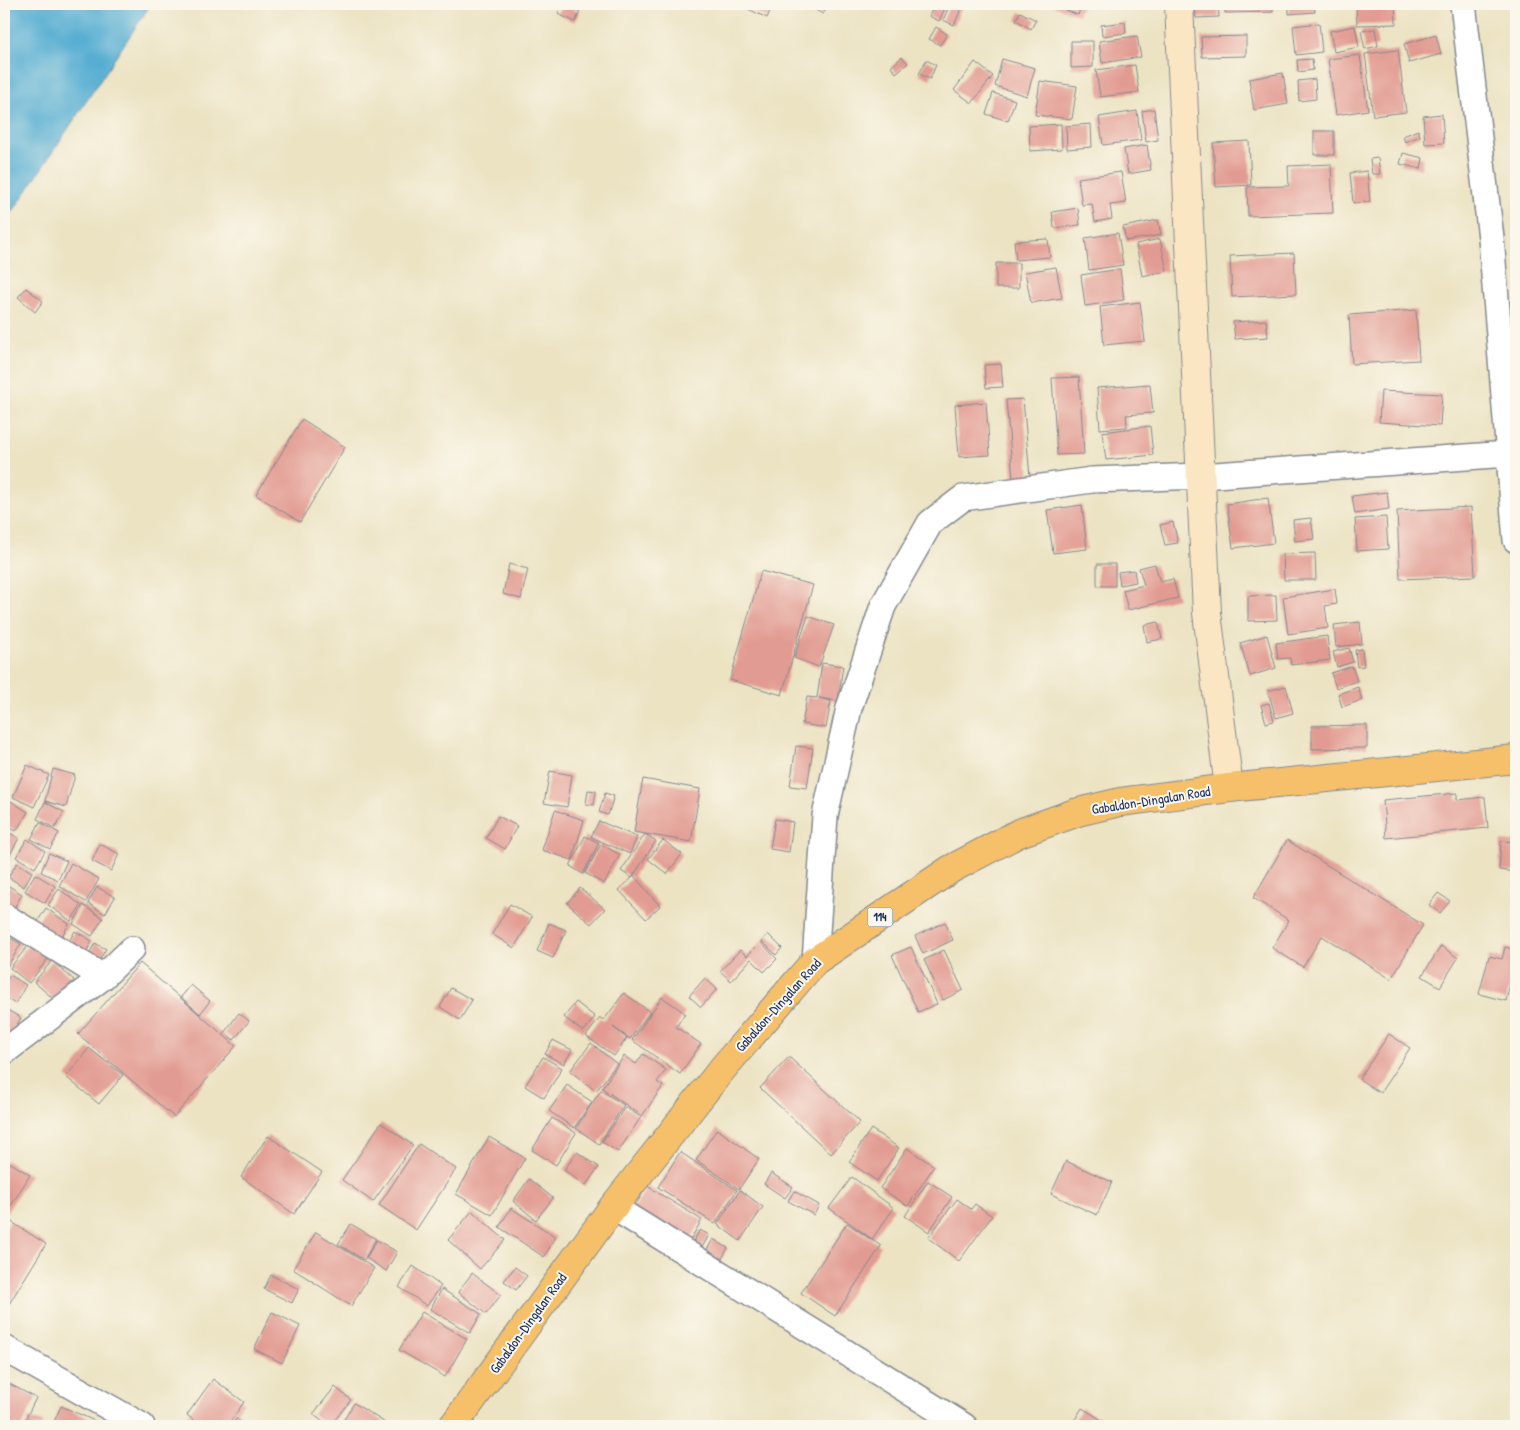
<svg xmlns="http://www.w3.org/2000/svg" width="1520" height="1430" font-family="'Patrick Hand',sans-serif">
  <rect width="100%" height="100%" fill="#fbf7ec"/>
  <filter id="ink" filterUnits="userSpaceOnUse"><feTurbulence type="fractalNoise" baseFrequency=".02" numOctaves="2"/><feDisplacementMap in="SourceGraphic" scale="10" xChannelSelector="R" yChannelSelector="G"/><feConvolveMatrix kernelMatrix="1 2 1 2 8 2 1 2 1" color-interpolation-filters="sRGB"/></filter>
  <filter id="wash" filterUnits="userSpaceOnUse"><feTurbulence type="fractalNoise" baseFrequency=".0096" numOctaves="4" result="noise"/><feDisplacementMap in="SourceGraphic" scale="20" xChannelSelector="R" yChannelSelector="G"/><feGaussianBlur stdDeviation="1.12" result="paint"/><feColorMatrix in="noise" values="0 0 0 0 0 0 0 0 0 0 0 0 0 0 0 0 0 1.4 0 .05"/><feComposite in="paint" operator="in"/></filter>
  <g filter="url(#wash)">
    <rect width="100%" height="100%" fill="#ece3c3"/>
    <!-- water -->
    <path fill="#54add2" stroke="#386e98" d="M 4,4 L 151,4 L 4,225 Z"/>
    <g id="blocks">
      <!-- building -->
      <path fill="#e29b92" d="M 562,4 L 580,12 L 575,22 L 558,14 Z
        M 748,4 L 773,4 L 767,18 L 746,8 Z
        M 804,4 L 828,4 L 823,14 Z
        M 935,4 L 941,4 L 946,6 L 939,21 L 929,16 Z
        M 950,4 L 963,5 L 954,25 L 943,20 Z
        M 1055,4 L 1082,4 L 1078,15 L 1054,6 Z
        M 1195,4 L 1218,4 L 1219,17 L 1196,18 Z
        M 1225,4 L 1273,4 L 1273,12 L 1225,13 Z
        M 1289,4 L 1314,4 L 1315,12 L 1289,14 Z
        M 1356,4 L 1395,4 L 1396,24 L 1357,25 Z
        M 1020,12 L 1036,20 L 1031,29 L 1016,20 Z
        M 1125,22 L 1126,33 L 1102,36 L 1101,25 Z
        M 1319,23 L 1322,52 L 1296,55 L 1293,26 Z
        M 1355,26 L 1359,47 L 1334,52 L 1330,31 Z
        M 936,27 L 947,34 L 940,45 L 929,39 Z
        M 1375,29 L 1378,46 L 1365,49 L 1361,31 Z
        M 1436,35 L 1441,54 L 1409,63 L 1404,44 Z
        M 1137,36 L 1141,57 L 1102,63 L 1099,41 Z
        M 1246,36 L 1246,56 L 1202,57 L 1201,37 Z
        M 1071,41 L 1093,41 L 1093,67 L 1071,68 Z
        M 1398,50 L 1406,112 L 1373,116 L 1365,54 Z
        M 1360,55 L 1368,110 L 1336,115 L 1328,59 Z
        M 902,57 L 908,63 L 896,73 L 891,67 Z
        M 1002,59 L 1035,68 L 1027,96 L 995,86 Z
        M 1312,59 L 1313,70 L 1298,72 L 1297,60 Z
        M 926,60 L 936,65 L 930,79 L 919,74 Z
        M 975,62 L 993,76 L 972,103 L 954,90 Z
        M 1135,65 L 1139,92 L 1100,97 L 1096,70 Z
        M 1283,73 L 1288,104 L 1254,110 L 1249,79 Z
        M 1315,79 L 1316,99 L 1299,101 L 1298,81 Z
        M 1040,81 L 1077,86 L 1072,119 L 1035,115 Z
        M 993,93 L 1015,100 L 1008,121 L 986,114 Z
        M 1154,109 L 1158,140 L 1146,142 L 1142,111 Z
        M 1137,111 L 1141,140 L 1103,145 L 1099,117 Z
        M 1442,114 L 1444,143 L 1425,144 L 1423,116 Z
        M 1061,124 L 1062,149 L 1030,151 L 1029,126 Z
        M 1091,124 L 1092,147 L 1067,149 L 1066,126 Z
        M 1418,130 L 1420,136 L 1405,142 L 1403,136 Z
        M 1314,131 L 1334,131 L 1334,155 L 1314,155 Z
        M 1249,141 L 1251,185 L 1216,187 L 1213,143 Z
        M 1147,145 L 1151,170 L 1128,174 L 1124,149 Z
        M 1403,153 L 1423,158 L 1421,169 L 1400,164 Z
        M 1378,158 L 1380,174 L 1372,174 L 1370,159 Z
        M 1331,164 L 1333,213 L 1248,216 L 1247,187 L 1289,186 L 1288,166 Z
        M 1367,171 L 1370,202 L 1353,203 L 1350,173 Z
        M 1121,172 L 1126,203 L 1110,205 L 1112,219 L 1095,222 L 1092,204 L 1082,205 L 1078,178 Z
        M 1078,208 L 1080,225 L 1054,228 L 1052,212 Z
        M 1158,220 L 1161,235 L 1126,241 L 1123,227 Z
        M 1118,233 L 1123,265 L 1089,270 L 1085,238 Z
        M 1048,239 L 1050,257 L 1016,260 L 1014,241 Z
        M 1160,239 L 1167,271 L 1142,276 L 1136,244 Z
        M 1294,253 L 1296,294 L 1232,297 L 1230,256 Z
        M 996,263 L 1019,263 L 1019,288 L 996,288 Z
        M 1056,267 L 1062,298 L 1031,303 L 1025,272 Z
        M 1120,269 L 1124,300 L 1085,306 L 1081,275 Z
        M 26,288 L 43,301 L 35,312 L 18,297 Z
        M 1140,302 L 1145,341 L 1104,345 L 1100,307 Z
        M 1416,310 L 1419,360 L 1352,364 L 1349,315 Z
        M 1266,320 L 1268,337 L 1235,339 L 1233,322 Z
        M 1001,364 L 1003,387 L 986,388 L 984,365 Z
        M 1079,377 L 1084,454 L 1057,455 L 1052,378 Z
        M 1150,384 L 1153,413 L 1126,415 L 1127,427 L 1100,429 L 1097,388 Z
        M 1381,391 L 1442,394 L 1440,426 L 1379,422 Z
        M 1023,399 L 1030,477 L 1013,478 L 1006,400 Z
        M 986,402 L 990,455 L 959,457 L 955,405 Z
        M 302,419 L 345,447 L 300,522 L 256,495 Z
        M 1150,426 L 1153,455 L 1106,460 L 1102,432 Z
        M 1387,492 L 1389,509 L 1355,514 L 1352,496 Z
        M 1268,498 L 1274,543 L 1233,548 L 1227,504 Z
        M 1082,505 L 1087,549 L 1053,553 L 1047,510 Z
        M 1471,507 L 1475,576 L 1400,579 L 1397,511 Z
        M 1386,517 L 1388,549 L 1357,551 L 1355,519 Z
        M 1311,518 L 1314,539 L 1295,541 L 1293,520 Z
        M 1173,522 L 1178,543 L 1165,545 L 1160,525 Z
        M 1315,553 L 1316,580 L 1284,580 L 1283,554 Z
        M 509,564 L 528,569 L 521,599 L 503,594 Z
        M 1097,564 L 1115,564 L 1115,586 L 1097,586 Z
        M 1155,564 L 1160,582 L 1173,579 L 1178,598 L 1128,610 L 1123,590 L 1144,585 L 1139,568 Z
        M 1134,570 L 1136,582 L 1120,585 L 1118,572 Z
        M 761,571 L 813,585 L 782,695 L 730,680 Z
        M 1335,589 L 1337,604 L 1325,606 L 1328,628 L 1288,634 L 1283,597 Z
        M 1276,595 L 1277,620 L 1248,621 L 1248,596 Z
        M 808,616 L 834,625 L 819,667 L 794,658 Z
        M 1158,622 L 1162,639 L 1147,642 L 1144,625 Z
        M 1360,622 L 1362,644 L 1336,647 L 1334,625 Z
        M 1267,635 L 1276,668 L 1250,676 L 1240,643 Z
        M 1327,636 L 1330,660 L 1291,665 L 1290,658 L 1278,659 L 1276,643 Z
        M 1349,648 L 1353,662 L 1337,667 L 1333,652 Z
        M 1362,649 L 1364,666 L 1357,667 L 1355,650 Z
        M 822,663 L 843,666 L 838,701 L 819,698 L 831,701 L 826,728 L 802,724 L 807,697 L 817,698 Z
        M 1352,666 L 1357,681 L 1336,688 L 1331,673 Z
        M 1286,686 L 1293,713 L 1276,718 L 1268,691 Z
        M 1358,687 L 1362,700 L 1342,707 L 1338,694 Z
        M 1269,703 L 1274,721 L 1266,723 L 1261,705 Z
        M 1367,725 L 1367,748 L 1312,749 L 1312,726 Z
        M 796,746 L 813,748 L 807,788 L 790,786 Z
        M 27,765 L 49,775 L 34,807 L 13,797 Z
        M 53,769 L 75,775 L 66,807 L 45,801 Z
        M 550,771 L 572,775 L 567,807 L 544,803 Z
        M 643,779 L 700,789 L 691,842 L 634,832 Z
        M 588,790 L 596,791 L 594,805 L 586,804 Z
        M 605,793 L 614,796 L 608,815 L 599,812 Z
        M 1457,793 L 1457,800 L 1485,797 L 1488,828 L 1386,838 L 1383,800 Z
        M 11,801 L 28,812 L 16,831 L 4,824 L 4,812 Z
        M 45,802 L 64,812 L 55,828 L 37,819 Z
        M 555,810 L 584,820 L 572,860 L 542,850 Z
        M 498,816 L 517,826 L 505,849 L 486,838 Z
        M 775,819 L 793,822 L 789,852 L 770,849 Z
        M 599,821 L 637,837 L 630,854 L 591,837 Z
        M 40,822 L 59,833 L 50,849 L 31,839 Z
        M 4,830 L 19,838 L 4,866 Z
        M 645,834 L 656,841 L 632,878 L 621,871 Z
        M 585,836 L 599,843 L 583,874 L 570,866 Z
        M 27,839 L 45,851 L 35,868 L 16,857 Z
        M 663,840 L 682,854 L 667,874 L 648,859 Z
        M 1287,840 L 1423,925 L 1391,979 L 1322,936 L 1303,967 L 1272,948 L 1289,920 L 1253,898 Z
        M 1501,841 L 1516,842 L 1516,872 L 1499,870 Z
        M 100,844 L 119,854 L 111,871 L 92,861 Z
        M 601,844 L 620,855 L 604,884 L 585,873 Z
        M 49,853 L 67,861 L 58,880 L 41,872 Z
        M 17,863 L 32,872 L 24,887 L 8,877 Z
        M 71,863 L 99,879 L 86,902 L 59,886 Z
        M 35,874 L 55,886 L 45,903 L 25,891 Z
        M 634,876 L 660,906 L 646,919 L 619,890 Z
        M 4,883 L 22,894 L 13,910 L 4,905 Z
        M 97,887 L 115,897 L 105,914 L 88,903 Z
        M 580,888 L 605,909 L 591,924 L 567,903 Z
        M 59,889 L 81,905 L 71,921 L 48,905 Z
        M 1438,893 L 1450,901 L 1440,913 L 1429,905 Z
        M 510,904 L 532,917 L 514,948 L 492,934 Z
        M 83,905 L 103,918 L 92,936 L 73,924 Z
        M 46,908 L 69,924 L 58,943 L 34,927 Z
        M 945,922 L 953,940 L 923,954 L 915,936 Z
        M 549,923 L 566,930 L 553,958 L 537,951 Z
        M 75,931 L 92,941 L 83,958 L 65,948 Z
        M 4,934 L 21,944 L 4,972 Z
        M 768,934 L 782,948 L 776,955 L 762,941 Z
        M 31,942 L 50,956 L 29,983 L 10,968 Z
        M 761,942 L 777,959 L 764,972 L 751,959 L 731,981 L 720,971 L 740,950 L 747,956 Z
        M 95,943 L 106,949 L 97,964 L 87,958 Z
        M 1441,946 L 1458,958 L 1440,987 L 1422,976 Z
        M 911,947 L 937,1004 L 918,1012 L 892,955 Z
        M 1505,947 L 1516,950 L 1516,960 L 1506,1001 L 1479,994 L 1489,956 L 1502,959 Z
        M 944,950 L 963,990 L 943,1000 L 924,960 Z
        M 52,961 L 74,980 L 56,1001 L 34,982 Z
        M 140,963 L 236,1046 L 174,1117 L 78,1034 Z
        M 10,975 L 26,985 L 15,1004 L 4,997 L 4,985 Z
        M 705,978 L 717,989 L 701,1007 L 689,996 Z
        M 191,985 L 210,1001 L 200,1014 L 181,997 Z
        M 451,988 L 472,1000 L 460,1020 L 440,1007 Z
        M 624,993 L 650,1012 L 630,1039 L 613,1027 L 627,1038 L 614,1056 L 586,1036 L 600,1018 L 604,1020 Z
        M 662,997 L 685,1013 L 676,1027 L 701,1044 L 680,1074 L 632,1040 Z
        M 576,1002 L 595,1017 L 583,1032 L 564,1017 Z
        M 4,1008 L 21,1018 L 6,1042 L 4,1041 Z
        M 239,1013 L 249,1021 L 234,1040 L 224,1033 Z
        M 1389,1034 L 1410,1048 L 1380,1093 L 1359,1079 Z
        M 553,1040 L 572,1050 L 564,1064 L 545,1054 Z
        M 591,1043 L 617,1064 L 596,1091 L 570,1071 Z
        M 89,1048 L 123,1075 L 99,1104 L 66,1077 Z
        M 643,1054 L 666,1070 L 657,1082 L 663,1086 L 642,1116 L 602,1088 L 624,1056 L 636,1064 Z
        M 543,1057 L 562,1068 L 544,1098 L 525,1086 Z
        M 789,1057 L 860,1122 L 831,1154 L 760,1088 Z
        M 567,1085 L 592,1102 L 574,1128 L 549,1111 Z
        M 601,1090 L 624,1105 L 599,1144 L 576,1128 Z
        M 625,1107 L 641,1117 L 618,1152 L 602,1142 Z
        M 552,1118 L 576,1133 L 556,1165 L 532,1150 Z
        M 381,1123 L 413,1145 L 373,1202 L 342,1180 Z
        M 717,1129 L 759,1159 L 739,1189 L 696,1160 Z
        M 871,1129 L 899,1148 L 877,1181 L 849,1162 Z
        M 268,1136 L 322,1172 L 294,1214 L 241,1177 Z
        M 489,1137 L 525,1158 L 492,1215 L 456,1194 Z
        M 419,1144 L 456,1169 L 416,1230 L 379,1205 Z
        M 907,1148 L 934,1166 L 908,1206 L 880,1188 Z
        M 577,1152 L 599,1167 L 585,1186 L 564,1170 Z
        M 680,1152 L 737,1190 L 715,1224 L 658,1187 Z
        M 6,1160 L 30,1175 L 4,1217 L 4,1164 Z
        M 1066,1161 L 1112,1182 L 1097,1215 L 1051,1194 Z
        M 771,1173 L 793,1187 L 785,1198 L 764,1184 Z
        M 852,1177 L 894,1208 L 872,1239 L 829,1208 Z
        M 529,1179 L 553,1198 L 536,1220 L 513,1201 Z
        M 928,1181 L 952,1197 L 929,1232 L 905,1216 Z
        M 647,1186 L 702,1220 L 687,1245 L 632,1211 Z
        M 740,1190 L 763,1207 L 740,1241 L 717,1224 Z
        M 794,1191 L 819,1205 L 814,1215 L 788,1201 Z
        M 957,1199 L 971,1209 L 975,1204 L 992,1216 L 959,1261 L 928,1238 Z
        M 511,1208 L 556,1237 L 544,1257 L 499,1227 Z
        M 472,1211 L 505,1240 L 480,1269 L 448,1240 Z
        M 10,1221 L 46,1244 L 4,1312 L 4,1231 Z
        M 847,1223 L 881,1246 L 835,1316 L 801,1293 Z
        M 351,1224 L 376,1239 L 364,1260 L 338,1244 Z
        M 700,1230 L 709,1235 L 700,1251 L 691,1245 Z
        M 316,1232 L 374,1268 L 351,1306 L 293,1269 Z
        M 713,1239 L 728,1248 L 719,1264 L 704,1255 Z
        M 377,1240 L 397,1252 L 386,1271 L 366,1258 Z
        M 413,1266 L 441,1286 L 427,1306 L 399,1287 Z
        M 515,1267 L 527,1276 L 516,1290 L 504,1281 Z
        M 472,1273 L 501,1295 L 486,1314 L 458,1292 Z
        M 271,1275 L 299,1289 L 292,1303 L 264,1289 Z
        M 442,1289 L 481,1314 L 470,1333 L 430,1309 Z
        M 272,1312 L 300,1326 L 282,1363 L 254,1349 Z
        M 422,1312 L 467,1339 L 445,1377 L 399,1350 Z
        M 213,1379 L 244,1402 L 227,1426 L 201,1426 L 187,1415 Z
        M 8,1383 L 36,1398 L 22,1426 L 4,1426 L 4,1390 Z
        M 335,1387 L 351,1400 L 330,1426 L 328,1426 L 313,1414 Z
        M 354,1403 L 390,1426 L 340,1426 Z
        M 61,1406 L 97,1422 L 95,1426 L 52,1426 Z
        M 1082,1408 L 1112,1426 L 1071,1426 Z
        M 28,1418 L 43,1422 L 42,1426 L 26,1426 Z
        M 236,1419 L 249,1426 L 231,1426 Z"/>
    </g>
  </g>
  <g filter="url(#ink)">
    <use href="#blocks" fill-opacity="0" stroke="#848990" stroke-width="1"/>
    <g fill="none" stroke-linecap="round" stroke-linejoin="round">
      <defs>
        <path id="street" d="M 1463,4 L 1491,238 L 1516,540
          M 4,916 L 103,977
          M 815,961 L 825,816 L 849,708 L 883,606 L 930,523 L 963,498 L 1092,480 L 1201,476 L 1508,454
          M 4,1052 L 103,977 L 132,949
          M 613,1207 L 964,1426
          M 4,1348 L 142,1426"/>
        <path id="secondary" d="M 1179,4 L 1207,613 L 1229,788"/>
        <path id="primary" d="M 453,1426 L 613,1207 L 723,1068 L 815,961 L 951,869 L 1019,833 L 1078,812 L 1120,802 L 1229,788 L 1516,759"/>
      </defs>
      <!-- street casing -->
      <use href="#street" stroke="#848990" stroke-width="28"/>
      <!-- secondary casing -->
      <use href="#secondary" stroke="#848990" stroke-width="30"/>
      <!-- primary casing -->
      <use href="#primary" stroke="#848990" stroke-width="30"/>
      <!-- street -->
      <use href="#street" stroke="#fff" stroke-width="25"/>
      <!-- secondary -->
      <use href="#secondary" stroke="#fbe6c4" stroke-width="28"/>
      <!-- primary -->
      <use href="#primary" stroke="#f6c06b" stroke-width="28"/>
    </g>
  </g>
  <g text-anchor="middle" stroke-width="4" stroke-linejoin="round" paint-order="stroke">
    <!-- shield labels -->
    <rect fill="#fbf7ec" stroke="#5e6b89" stroke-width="1" x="867.5" y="907.5" width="25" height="19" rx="4"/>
    <g font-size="12" font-weight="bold" fill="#1b2f5e">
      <text x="880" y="921">114</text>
    </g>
    <!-- street labels -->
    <g font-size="14" fill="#1b2f5e" stroke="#fbf7ec">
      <text transform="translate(1151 800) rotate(-9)" y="5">Gabaldon-Dingalan Road</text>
      <text transform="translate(778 1005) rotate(-48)" y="5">Gabaldon-Dingalan Road</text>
      <text transform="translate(528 1323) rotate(-54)" y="5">Gabaldon-Dingalan Road</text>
    </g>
  </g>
  <!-- margin -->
  <rect width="1520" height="1430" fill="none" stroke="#fbf7ec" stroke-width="20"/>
</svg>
